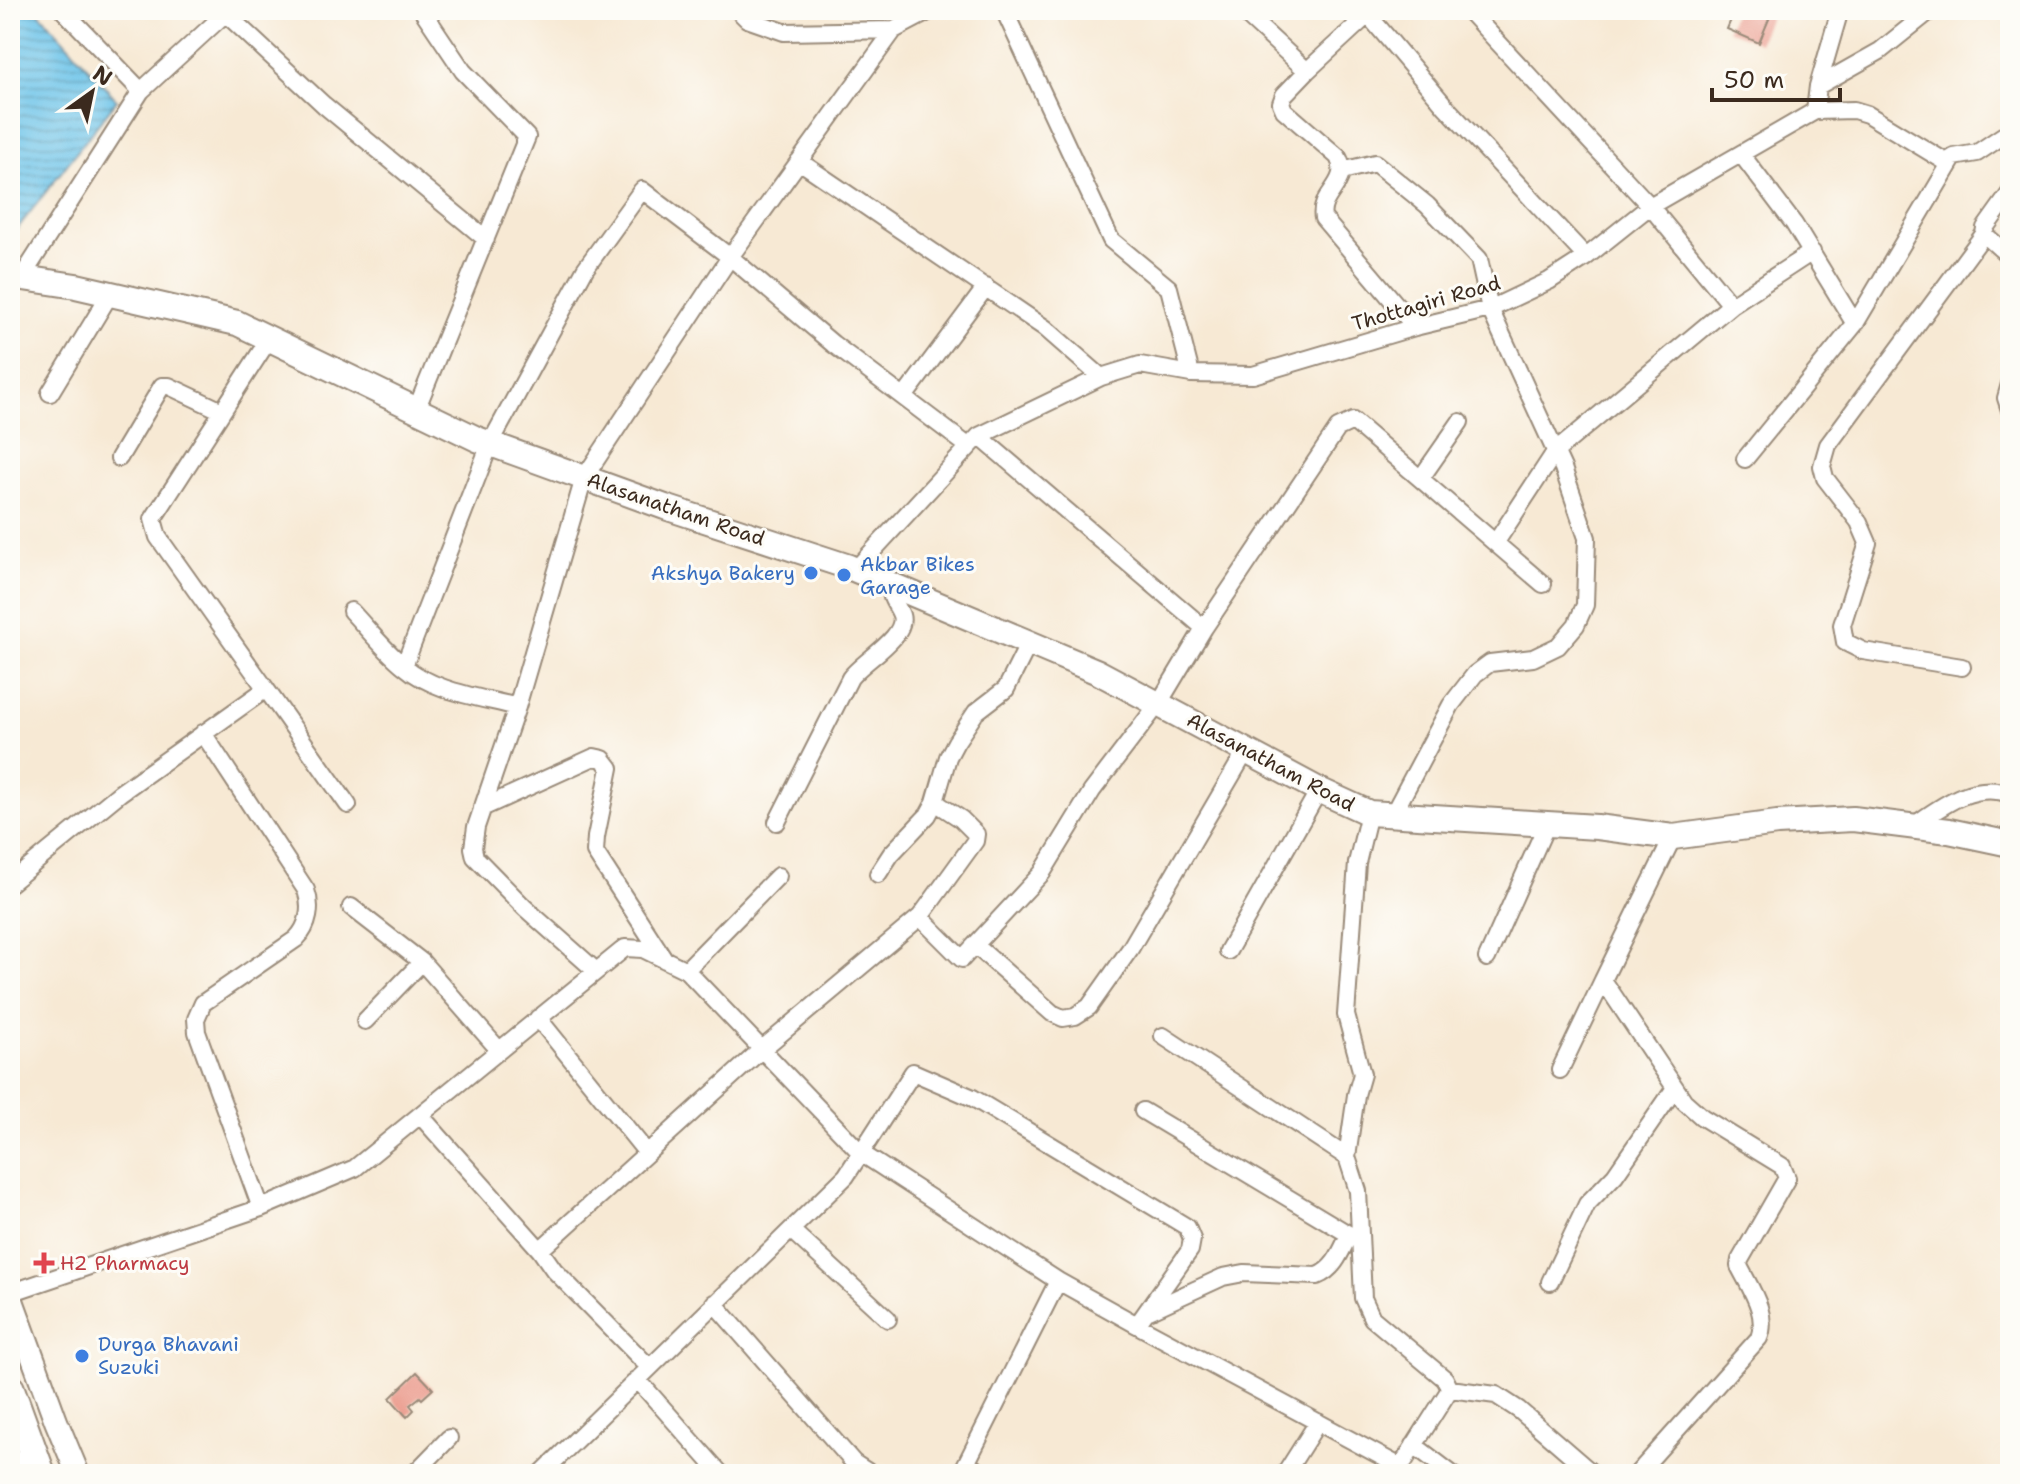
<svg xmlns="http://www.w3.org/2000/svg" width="2020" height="1484" font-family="'Shantell Sans',sans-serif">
  <defs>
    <pattern id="water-rules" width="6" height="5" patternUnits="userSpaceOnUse" patternTransform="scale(2)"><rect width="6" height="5" fill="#6bc3e9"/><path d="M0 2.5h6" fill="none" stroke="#599fbc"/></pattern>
  </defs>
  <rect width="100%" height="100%" fill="#fdfcf7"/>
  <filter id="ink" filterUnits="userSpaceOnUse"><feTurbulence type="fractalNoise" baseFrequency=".0125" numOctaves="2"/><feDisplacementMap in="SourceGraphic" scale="16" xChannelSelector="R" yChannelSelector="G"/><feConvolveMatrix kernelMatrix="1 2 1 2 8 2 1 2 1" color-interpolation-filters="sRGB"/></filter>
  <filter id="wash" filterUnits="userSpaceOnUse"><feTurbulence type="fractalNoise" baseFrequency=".006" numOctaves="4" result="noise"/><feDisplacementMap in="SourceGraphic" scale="32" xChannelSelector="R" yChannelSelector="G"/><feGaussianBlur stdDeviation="1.8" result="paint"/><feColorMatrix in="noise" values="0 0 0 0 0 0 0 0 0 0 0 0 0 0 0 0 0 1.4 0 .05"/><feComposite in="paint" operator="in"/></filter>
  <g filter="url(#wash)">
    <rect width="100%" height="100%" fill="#f7e9d4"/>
    <!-- water -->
    <path fill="url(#water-rules)" stroke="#537684" stroke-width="2" d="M 10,10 L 37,10 L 117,100 L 10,238 Z"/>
    <g id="blocks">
      <!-- building -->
      <path fill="#e99283" d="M 1735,10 L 1772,12 L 1759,43 L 1727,29 Z
        M 417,1372 L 433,1389 L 422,1399 L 420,1397 L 410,1405 L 414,1410 L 407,1417 L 390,1398 Z"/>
    </g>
  </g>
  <g filter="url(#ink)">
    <use href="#blocks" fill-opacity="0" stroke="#998a79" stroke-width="2"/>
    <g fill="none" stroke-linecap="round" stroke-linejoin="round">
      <defs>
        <path id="minor" d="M 63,10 L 141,91
          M 738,10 L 747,19 L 784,32 L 894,30 L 932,10
          M 1004,10 L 1111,240 L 1169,288 L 1191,374
          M 1241,10 L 1307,71 L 1373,10
          M 1364,10 L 1446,107 L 1586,257
          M 1468,10 L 1650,206 L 1731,305
          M 225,13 L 324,105 L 486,239
          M 1307,71 L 1284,95 L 1281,103 L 1284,110 L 1338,157 C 1352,183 1318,194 1323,218 L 1415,327
          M 1818,86 L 1880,51 L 1931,10
          M 1815,111 L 1818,86 L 1840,10
          M 1741,154 L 1794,224 L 1855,324
          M 799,161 L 1045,328 L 1101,377
          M 1342,171 L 1375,163 L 1427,205 L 1479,259 L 1490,309 L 1563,468 L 1587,538 L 1585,605 L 1576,625 L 1558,646 L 1533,658 L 1490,663 L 1475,674 L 1451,705 L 1393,814
          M 2010,193 L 1985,228 L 1984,234 L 2010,257
          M 22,277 L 141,91 L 229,10
          M 2010,384 L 2006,398 L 2010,410
          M 50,393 L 110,294
          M 904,397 L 986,287
          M 416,410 L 527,137 L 463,71 L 422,10
          M 979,436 L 1204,628
          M 119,458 L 162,386 L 169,386 L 222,411
          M 1745,459 L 1855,324 L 1954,157
          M 1421,478 L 1460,422
          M 1496,542 L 1555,452 L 1731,305 L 1812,252
          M 855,570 L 979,436 L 1101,377 L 1140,365 L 1191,374 L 1253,375 L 1415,327 L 1490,309 L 1549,281 L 1586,257 L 1650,206 L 1815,111 L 1854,110 L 1867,114 L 1946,162 L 1954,157 L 1977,153 L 2010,131
          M 351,611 C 368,629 384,650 404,666 C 434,692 480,697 517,707
          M 404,666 L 490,444 L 585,269 L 642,190 L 730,257 L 833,344 L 968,446
          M 1962,667 L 1863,651 L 1845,642 L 1842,625 L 1868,543 L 1859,522 L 1825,478 L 1822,466 L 1828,445 L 1984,234
          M 266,689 L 348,805
          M 203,733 L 306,890 C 312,907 309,926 296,939 L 203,1003 L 196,1019 L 197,1032 L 261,1208
          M 482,808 L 594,757 L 603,759 L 610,768 L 596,837 L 595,852 L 665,960
          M 1369,813 L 1357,863 L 1346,1015 L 1362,1074 L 1356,1095 L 1347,1157 L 1358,1191 L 1363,1298 L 1372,1318 L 1445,1379 L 1450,1389 L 1396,1474
          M 777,822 L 850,678 C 862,661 908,637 901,615 C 899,609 894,603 892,597 L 895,587
          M 1913,826 C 1942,806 1973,781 2010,794
          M 878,874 L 891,854 L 928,815 L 935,802 L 948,757 L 956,742 L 976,712 L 1006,689 L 1029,643
          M 10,883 L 120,793 L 266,689 L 158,537 L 153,519 L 269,339
          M 351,907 L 422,962 L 499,1050
          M 920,917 L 975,841 L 976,834 L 961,819 L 935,802
          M 975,945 L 1052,1013 L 1063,1018 L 1075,1016 L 1089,1007 L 1130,949 L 1246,751
          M 1228,951 L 1319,790
          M 1487,958 L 1547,824
          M 686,970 L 778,876
          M 596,971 L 525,908 L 475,857 L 473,848 L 476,827 L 517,707 L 584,478 L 730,257 L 894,30
          M 538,1018 L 647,1153
          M 365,1021 L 422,962
          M 1163,1036 L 1347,1157
          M 1560,1070 L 1603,980
          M 1143,1111 L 1360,1241
          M 420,1115 L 540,1250
          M 791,1230 L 888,1319
          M 1550,1282 L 1587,1204 L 1615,1175 L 1675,1088
          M 10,1293 L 261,1208 L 355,1168 L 625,948 L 643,949 L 686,970 L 861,1153 L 1058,1281
          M 714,1303 L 854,1463 L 871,1474
          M 1149,1311 L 1223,1277 L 1244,1273 L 1317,1276 C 1335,1269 1341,1251 1349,1235
          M 1137,1325 L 1401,1467
          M 649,1367 L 554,1270 L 540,1250 L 761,1050 L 920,917 L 962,959 L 1042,873 L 1092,791 L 1159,703 L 1204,628 L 1338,428 L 1353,421 L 1543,584
          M 637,1379 L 721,1474
          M 1450,1389 L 1496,1395 L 1519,1410 L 1593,1474
          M 1414,1445 L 1452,1474
          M 414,1474 L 449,1438
          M 541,1474 L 846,1176 L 913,1072 L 973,1098 L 1187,1227 L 1192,1239 L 1190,1250 L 1137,1325 L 1058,1281 L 966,1464
          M 961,1474 L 966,1464 L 984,1474
          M 1285,1474 L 1318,1422
          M 1637,1474 L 1759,1338 C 1769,1314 1750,1288 1739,1266 L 1740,1260 L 1787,1178 L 1782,1166 L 1702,1117 L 1684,1101 L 1603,980 L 1673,837"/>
        <path id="tertiary" d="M 10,1295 L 56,1421 L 78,1474"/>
        <path id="secondary" d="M 10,276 L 76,286 L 237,323 L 477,439 L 665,507 L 849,567 L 1098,672 L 1319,790 L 1369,813 L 1597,827 L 1673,837 L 1777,823 L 1853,819 L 1949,831 L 2010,844"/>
        <path id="trunk" d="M 10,1389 L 41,1474
          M 10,1463 L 15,1474"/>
      </defs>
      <!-- minor casing -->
      <use href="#minor" stroke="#998a79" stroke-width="20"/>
      <!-- tertiary casing -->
      <use href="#tertiary" stroke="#998a79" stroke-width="26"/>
      <!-- secondary casing -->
      <use href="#secondary" stroke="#998a79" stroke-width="28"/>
      <!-- trunk casing -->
      <use href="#trunk" stroke="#998a79" stroke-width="32"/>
      <!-- minor -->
      <use href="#minor" stroke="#fff" stroke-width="16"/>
      <!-- tertiary -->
      <use href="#tertiary" stroke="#fff" stroke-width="22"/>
      <!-- secondary -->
      <use href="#secondary" stroke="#fff" stroke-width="24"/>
      <!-- trunk -->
      <use href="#trunk" stroke="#fff" stroke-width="28"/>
    </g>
  </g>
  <!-- markers -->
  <g fill="#3f7fe0" stroke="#fdfcf7" stroke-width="3">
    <circle cx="811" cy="573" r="8"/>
    <circle cx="844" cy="575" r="8"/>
    <circle cx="82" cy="1356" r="8"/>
  </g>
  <path fill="#e0444e" stroke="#fdfcf7" stroke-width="3" d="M40 1251h8v8h8v8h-8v8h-8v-8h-8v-8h8z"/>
  <g text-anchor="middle" stroke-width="6" stroke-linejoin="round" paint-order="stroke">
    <!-- street labels -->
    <g font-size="20" fill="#3b2a1e" stroke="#fdfcf7">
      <text transform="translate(1426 303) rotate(-16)" y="7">Thottagiri Road</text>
      <text transform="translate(676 509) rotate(19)" y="7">Alasanatham Road</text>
      <text transform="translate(1271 762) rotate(28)" y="7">Alasanatham Road</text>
    </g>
    <!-- shop labels -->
    <g font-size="20" fill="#366cbe" stroke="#fdfcf7" text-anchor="start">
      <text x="860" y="571">Akbar Bikes<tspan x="860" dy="23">Garage</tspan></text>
      <text x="795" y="580" text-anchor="end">Akshya Bakery</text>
      <text x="98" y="1351">Durga Bhavani<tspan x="98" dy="23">Suzuki</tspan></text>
    </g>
    <!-- health labels -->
    <g font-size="20" fill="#be3a42" stroke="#fdfcf7" text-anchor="start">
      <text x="60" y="1270">H2 Pharmacy</text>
    </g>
  </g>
  <!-- margin -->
  <rect width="2020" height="1484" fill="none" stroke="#fdfcf7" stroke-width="40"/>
  <!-- north arrow -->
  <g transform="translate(92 92) rotate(33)" stroke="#fdfcf7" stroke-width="6" paint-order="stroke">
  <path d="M0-6L14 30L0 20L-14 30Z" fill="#3b2a1e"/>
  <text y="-12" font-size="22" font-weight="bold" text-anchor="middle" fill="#3b2a1e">N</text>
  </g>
  <!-- scale -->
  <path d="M1712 88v12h128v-12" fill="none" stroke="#3b2a1e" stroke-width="4"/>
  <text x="1724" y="88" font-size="24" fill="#3b2a1e" stroke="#fdfcf7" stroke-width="6" paint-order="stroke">50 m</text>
</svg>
